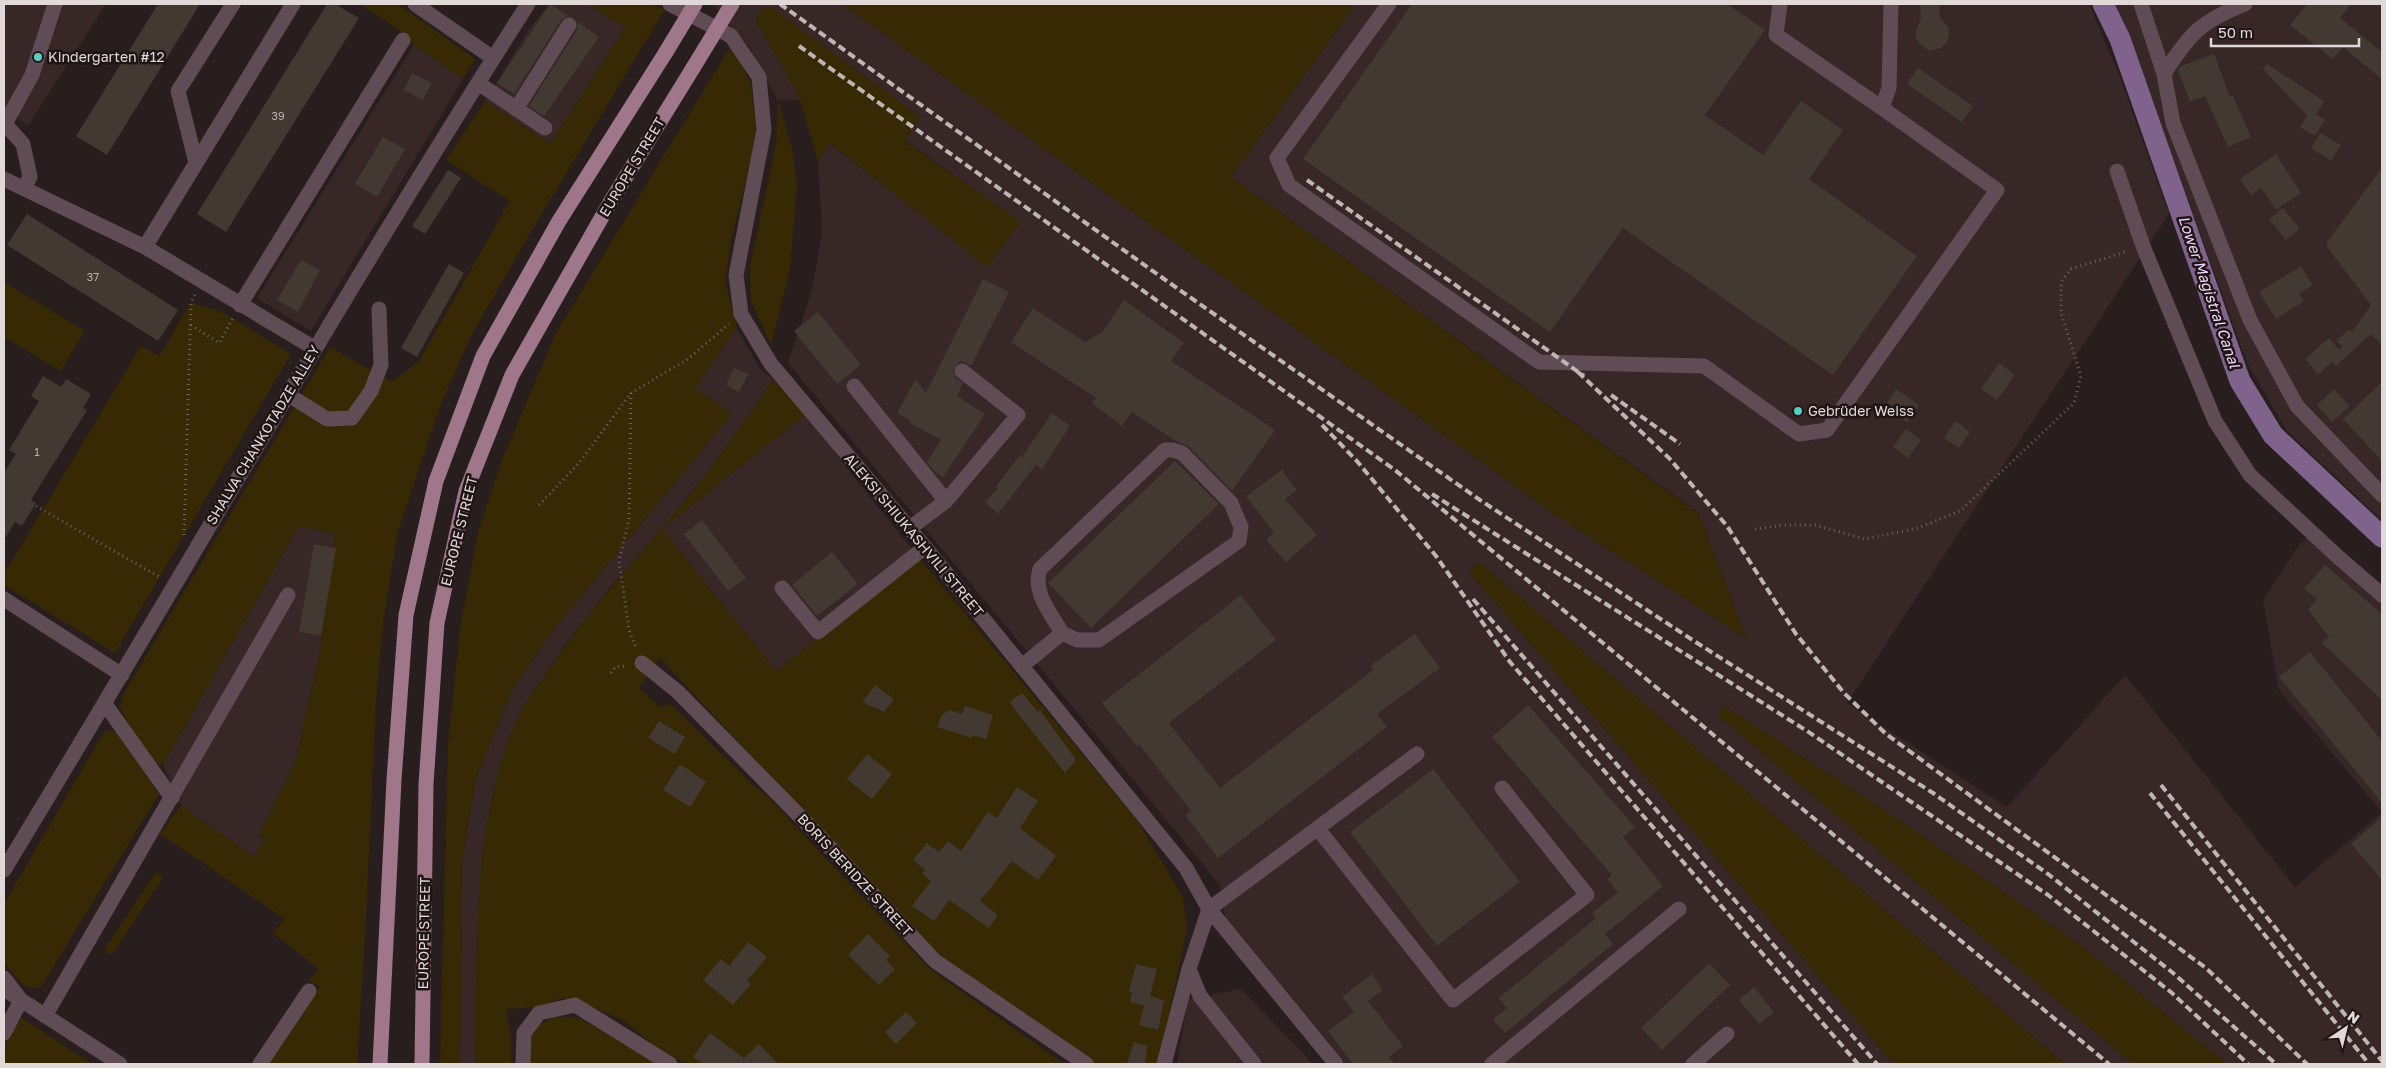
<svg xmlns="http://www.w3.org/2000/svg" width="2386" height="1068" font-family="'Golos Text',sans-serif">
  <rect width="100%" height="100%" fill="#281e1d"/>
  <!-- built -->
  <path fill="#372726" d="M 4,4 L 106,4 L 28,126 L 4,110 Z
    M 549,4 L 588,4 L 625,28 L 550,144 L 485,101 L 529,29 Z
    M 712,4 L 842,4 L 1554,514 L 1747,639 L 1698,512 L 1231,177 L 1356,4 L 2089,4 L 2119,75 L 2169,214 L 1847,703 L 2007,807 L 2125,675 L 2295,887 L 2382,812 L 2279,690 L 2263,601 L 2297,548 L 2308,536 L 2382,601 L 2382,1064 L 2227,1064 L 2078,943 L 1886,811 L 1724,706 L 1719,717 L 2133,1064 L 2065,1064 L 1479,562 L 1469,572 L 1894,1064 L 1346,1064 L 1225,917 L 1220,885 L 788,363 L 812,290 L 822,233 L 818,161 L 829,143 L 987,266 L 1020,222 L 905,140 L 919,117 L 756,20 L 786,73 L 800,100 L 778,101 L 748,45 Z
    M 2114,4 L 2382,4 L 2382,520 L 2287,431 L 2247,363 L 2132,44 Z
    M 414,45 L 463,79 L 311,331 L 257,298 Z
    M 737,328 L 760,369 L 773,379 L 730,444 L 664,526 L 805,415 L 919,558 L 776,671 L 662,529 L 613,584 L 565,645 L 519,714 L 494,786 L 482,860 L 475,1064 L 460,1064 L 462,862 L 476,779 L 512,691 L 553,630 L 732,414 L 694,388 Z
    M 299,525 L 335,534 L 319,656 L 295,762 L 259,834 L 265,840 L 254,857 L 181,805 L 163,765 Z
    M 1241,989 L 1306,1056 L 1312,1064 L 1177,1064 L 1188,999 Z"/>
  <!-- green -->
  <path fill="#372903" d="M 360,4 L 398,4 L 475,59 L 463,79 L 414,45 L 398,29 Z
    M 588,4 L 651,4 L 665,9 L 532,230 L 471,336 L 441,404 L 398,531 L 384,616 L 376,699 L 365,937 L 357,1064 L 269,1064 L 320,987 L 309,980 L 319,969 L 273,933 L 285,919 L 160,834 L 181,805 L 254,857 L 265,840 L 259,834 L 295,762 L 319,656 L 335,534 L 299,526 L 163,765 L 153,763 L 126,719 L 120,706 L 123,695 L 330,347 L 392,382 L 419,361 L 510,201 L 446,160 L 485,101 L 550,144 L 625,28 Z
    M 767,4 L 920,117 L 905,141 L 1021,222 L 987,267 L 830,143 L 818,161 L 800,100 L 786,73 L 755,19 Z
    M 842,4 L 1356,4 L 1231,177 L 1698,513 L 1747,639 L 1554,514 Z
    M 730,47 L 738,57 L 751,85 L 757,137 L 731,240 L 725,281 L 737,328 L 695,388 L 732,414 L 553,630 L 512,691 L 476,779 L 462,862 L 460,1064 L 440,1064 L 448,745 L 460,629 L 478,532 L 502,460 L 556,333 Z
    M 778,101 L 792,148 L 797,184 L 790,269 L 771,345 L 751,300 L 750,266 L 776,144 Z
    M 4,282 L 85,331 L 60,371 L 4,337 Z
    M 191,303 L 220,311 L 291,354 L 115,653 L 4,585 L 4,574 L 141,346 L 159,356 Z
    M 773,379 L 805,415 L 662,529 L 776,671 L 919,558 L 1137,820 L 1183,897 L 1187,927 L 1159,1064 L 1091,1064 L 942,960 L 660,658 L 639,688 L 660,707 L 671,704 L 755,787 L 768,797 L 930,969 L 1064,1064 L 687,1064 L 662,1052 L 625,1021 L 579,1001 L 562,998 L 538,1007 L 506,1009 L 511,1039 L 511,1064 L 475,1064 C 478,952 470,819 519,715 C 526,701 536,688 545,676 C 579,623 620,577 661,529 C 702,482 738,432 773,379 Z
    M 1479,562 L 2065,1064 L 1894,1064 L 1469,572 Z
    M 1723,705 L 1886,811 L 2078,943 L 2227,1064 L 2133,1064 L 1719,717 Z
    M 105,730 L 116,732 L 159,794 L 41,987 C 23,993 14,974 4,962 L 4,904 Z
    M 156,872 L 164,876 L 112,955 L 104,950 Z
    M 555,1016 L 579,1018 L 659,1064 L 530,1064 L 531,1030 Z
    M 21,1017 L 92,1064 L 4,1064 L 4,1047 Z"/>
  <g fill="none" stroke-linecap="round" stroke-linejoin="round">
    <!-- canal -->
    <path stroke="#7f638c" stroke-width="21" d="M 2103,4 L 2120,39 L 2240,381 L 2273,435 L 2382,537"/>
  </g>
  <!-- building -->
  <path fill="#423933" d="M 158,4 L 200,4 L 107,155 L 76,136 Z
    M 327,4 L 335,4 L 359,18 L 226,232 L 197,214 Z
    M 550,4 L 569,16 L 561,20 L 514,94 L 497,83 Z
    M 1412,4 L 1727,4 L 1765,30 L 1705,115 L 1763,155 L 1801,101 L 1843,130 L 1809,179 L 1917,256 L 1833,375 L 1623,228 L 1550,332 L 1303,159 Z
    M 1920,4 L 1939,4 L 1940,18 L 1949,28 L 1949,36 L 1946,43 L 1941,48 L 1929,51 L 1920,44 L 1916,38 L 1916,30 L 1921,18 Z
    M 2307,4 L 2351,4 L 2340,18 L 2382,52 L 2382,79 L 2343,47 L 2333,59 L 2290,25 Z
    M 578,22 L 599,37 L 544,116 L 529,106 L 577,30 Z
    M 2214,54 L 2230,97 L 2233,96 L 2251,137 L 2228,147 L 2205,96 L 2190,102 L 2178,70 L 2181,66 Z
    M 2267,64 L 2324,101 L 2316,114 L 2325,120 L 2315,136 L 2300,127 L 2307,116 L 2263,69 Z
    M 1918,68 L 1973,106 L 1962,122 L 1907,84 Z
    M 412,73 L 432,83 L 423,100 L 404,90 Z
    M 2320,133 L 2341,145 L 2331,161 L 2311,148 Z
    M 383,137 L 405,149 L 377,197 L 355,184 Z
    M 2276,154 L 2301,193 L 2276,210 L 2261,188 L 2251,195 L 2240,179 Z
    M 2382,168 L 2382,345 L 2371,334 L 2336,366 L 2332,362 L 2318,374 L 2305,359 L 2329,338 L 2339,350 L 2342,346 L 2336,341 L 2349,329 L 2352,332 L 2371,305 L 2327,247 L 2327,242 Z
    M 448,170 L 461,178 L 425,234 L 412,226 Z
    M 2283,208 L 2300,229 L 2286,240 L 2269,219 Z
    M 27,214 L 178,310 L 158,341 L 7,245 Z
    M 301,260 L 320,270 L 298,312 L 277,300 Z
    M 449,264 L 464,273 L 417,357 L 401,348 Z
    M 2301,266 L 2313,285 L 2299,294 L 2304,301 L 2276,319 L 2259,292 Z
    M 983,279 L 1009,292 L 971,366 L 964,362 L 959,362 L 953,370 L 956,378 L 963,383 L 957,396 L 985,414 L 943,477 L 934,471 L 927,462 L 941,440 L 910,423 L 911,421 L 897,413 L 915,380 L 926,393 Z
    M 1124,300 L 1184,343 L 1171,361 L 1275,430 L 1232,491 L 1188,446 L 1176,441 L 1132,412 L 1122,426 L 1092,403 L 1096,398 L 1011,342 L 1033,308 L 1085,342 L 1102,332 Z
    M 818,312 L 861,365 L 837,384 L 794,331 Z
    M 1999,363 L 2015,375 L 1997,400 L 1981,389 Z
    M 734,368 L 748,374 L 739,392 L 726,385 Z
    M 43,376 L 61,387 L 66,379 L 91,394 L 83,408 L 87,410 L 31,500 L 36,503 L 22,526 L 15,522 L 4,540 L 4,473 L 16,454 L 9,450 L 39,401 L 31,396 Z
    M 2382,382 L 2382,461 L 2343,419 Z
    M 1896,389 L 1919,405 L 1907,422 L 1885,406 Z
    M 2334,389 L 2350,406 L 2332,422 L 2317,405 Z
    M 1052,413 L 1070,426 L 1042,469 L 1036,465 L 998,514 L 985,502 L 998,488 L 996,486 L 1020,455 L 1022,457 Z
    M 1956,421 L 1970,432 L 1959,448 L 1944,438 Z
    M 1906,429 L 1921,440 L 1908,458 L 1893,447 Z
    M 1175,461 L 1219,504 L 1091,628 L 1048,583 Z
    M 1282,470 L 1297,490 L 1285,499 L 1317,535 L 1286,562 L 1266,540 L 1274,533 L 1246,496 Z
    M 702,520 L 746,578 L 728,591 L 684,534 Z
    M 314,544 L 336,548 L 321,636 L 299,632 Z
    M 832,552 L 858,584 L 817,616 L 792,585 Z
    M 2325,565 L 2382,614 L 2382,700 L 2322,643 L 2329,637 L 2308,610 L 2317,599 L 2304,589 Z
    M 1241,595 L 1276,640 L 1169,723 L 1220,788 L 1373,670 L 1370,666 L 1415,634 L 1440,668 L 1377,714 L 1387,727 L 1218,858 L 1185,815 L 1191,811 L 1139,744 L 1137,746 L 1102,703 Z
    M 2310,652 L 2382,741 L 2382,803 L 2279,677 Z
    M 875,685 L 894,699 L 884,712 L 862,702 Z
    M 1022,693 L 1038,712 L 1040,710 L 1076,760 L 1065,773 L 1009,702 Z
    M 1528,705 L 1635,827 L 1623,837 L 1663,886 L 1605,934 L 1613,944 L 1505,1033 L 1493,1019 L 1507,1008 L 1499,998 L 1596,918 L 1592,913 L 1618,892 L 1607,879 L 1612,875 L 1492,737 Z
    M 965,706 L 993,715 L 986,739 L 973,735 L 972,738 L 937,727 L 941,716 L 949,710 L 962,714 Z
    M 659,721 L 685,737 L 675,754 L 648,738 Z
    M 867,754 L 892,774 L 872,799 L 847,779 Z
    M 680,764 L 706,782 L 690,807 L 663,790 Z
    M 1433,769 L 1520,882 L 1437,946 L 1350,832 Z
    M 1017,787 L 1038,801 L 1020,828 L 1056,856 L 1038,880 L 1012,861 L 980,901 L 998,915 L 989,928 L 949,900 L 934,921 L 912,906 L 931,881 L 922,874 L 925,870 L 913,860 L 927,843 L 939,852 L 948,841 L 961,851 L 988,812 L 997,818 Z
    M 2382,817 L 2382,880 L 2351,844 Z
    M 868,934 L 890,956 L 886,960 L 895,969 L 879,985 L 848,955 Z
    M 748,942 L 767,957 L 747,981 L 751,984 L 733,1005 L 703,980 L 721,959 L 729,966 Z
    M 1709,963 L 1730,985 L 1662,1050 L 1641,1028 Z
    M 1136,964 L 1157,969 L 1150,996 L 1164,1000 L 1158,1030 L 1139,1025 L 1144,1006 L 1130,1002 L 1132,992 L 1129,992 Z
    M 1372,974 L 1383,990 L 1368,1001 L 1403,1046 L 1389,1057 L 1395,1064 L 1353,1064 L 1328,1031 L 1354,1012 L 1342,997 Z
    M 1754,987 L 1774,1012 L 1759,1024 L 1739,1000 Z
    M 906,1012 L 917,1023 L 896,1044 L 885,1032 Z
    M 710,1033 L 744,1058 L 759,1044 L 778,1064 L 703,1064 L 693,1057 Z
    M 1134,1042 L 1147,1046 L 1145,1064 L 1127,1064 Z"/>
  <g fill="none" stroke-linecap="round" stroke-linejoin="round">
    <!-- path -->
    <path stroke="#6e6564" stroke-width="3" stroke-dasharray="1 4" stroke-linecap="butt" d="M 191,325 L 219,343 L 233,318
      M 631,393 L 629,519 L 619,561 L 629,630 L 636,648
      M 539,505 L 579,463 L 631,393 L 688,359 L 729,324
      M 36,506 L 161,578
      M 1755,529 L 1784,525 L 1815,525 L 1865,539 L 1918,528 L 1960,511 L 2074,403 L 2081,376 L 2061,313 L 2061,282 L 2071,269 L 2128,251
      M 184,535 L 191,303 L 195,295
      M 611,673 L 615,667 L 627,666"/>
    <!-- minor -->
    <path stroke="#604c55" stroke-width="15" d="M 415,4 L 493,58
      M 670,4 L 731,36 L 759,77 L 764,130 L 736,275 L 741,314 L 771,364 L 925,547 L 1186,868 L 1209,909 L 1336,1064
      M 1389,4 L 1277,158 L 1289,185 L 1539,362 L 1704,366 L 1799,434 L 1827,430 L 1997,190 L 1882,108 L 1889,88 L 1891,4
      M 1780,4 L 1776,35 L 1882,108
      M 2141,4 L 2164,74 L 2173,123 L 2250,320 L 2297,406 L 2382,495
      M 2164,74 C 2189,34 2201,21 2245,4
      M 478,83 L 545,128
      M 516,109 L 569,25
      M 196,163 L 178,91 L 233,4
      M 2117,171 L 2143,246 L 2215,421 L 2250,475 L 2337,556 L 2382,595
      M 4,179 L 145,247 L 314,348
      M 24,188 L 30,177 L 23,144 L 5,124 L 32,75 L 55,4
      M 145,247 L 293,4
      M 240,305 L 403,40
      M 854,386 L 946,501
      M 287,394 L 327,419 L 352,418 L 371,391 L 381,365 L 379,309
      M 910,528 L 946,501 L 1018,415 L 962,371
      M 782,588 L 818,632 L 925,547
      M 4,599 L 122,675
      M 642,663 L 678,692 L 822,839 L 935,961 L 1086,1064
      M 1022,666 L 1062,633 L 1077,640 L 1099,640 L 1239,541 L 1241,527 L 1231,503 L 1182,453 L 1173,450 L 1165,450 L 1040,569 C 1032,593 1051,613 1062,633
      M 105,704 L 172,798
      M 1318,829 L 1453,1000 L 1587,895 L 1502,788
      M 4,870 C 179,582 346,288 528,4
      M 1209,909 L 1417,754
      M 1189,969 L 1200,996 L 1254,1064
      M 4,978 L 21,1000 L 4,1033
      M 4,989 L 120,1064
      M 45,1016 L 288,595
      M 260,1064 L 309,991
      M 523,1064 L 524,1033 L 539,1013 L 575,1005 L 670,1064
      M 1164,1064 L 1189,969 L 1209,909
      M 1492,1064 L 1679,909
      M 1693,1064 L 1727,1034"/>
    <!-- major -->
    <path stroke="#9f768a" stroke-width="15" d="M 380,1064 L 394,780 L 406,615 L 436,481 L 483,356 L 559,221 L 666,52
      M 422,1064 L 426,784 L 437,623 L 466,491 L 512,375 L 611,201 L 693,68"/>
    <!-- rail -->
    <path stroke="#beb6b5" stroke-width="4" stroke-dasharray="8 4" stroke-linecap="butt" d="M 780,4 L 1164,279 L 1480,500 L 1694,641 L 1933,793 L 2048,874 L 2173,973 L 2276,1064
      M 799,46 L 1395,470 L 2109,1064
      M 1307,180 L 1584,376
      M 1578,372 L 1669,458 L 1727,526 L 1796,634 L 1844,693 L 1886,734 L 2206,968 L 2307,1064
      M 1611,395 L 1680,444
      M 1322,425 L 1356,460 L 1436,556 L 1510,662 L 1858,1064
      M 1432,494 L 1807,731 L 2048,895 L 2172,993 L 2248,1064
      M 1473,599 L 1877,1064
      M 2161,785 L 2382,1061
      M 2150,793 L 2369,1064"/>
    <!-- major-bridge -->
    <path stroke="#9f768a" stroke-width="15" d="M 666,52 L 695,4
      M 693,68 L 732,4"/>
  </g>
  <!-- markers -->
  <g fill="#56cec3" stroke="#1f1514" stroke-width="2">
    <circle cx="38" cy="57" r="5"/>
    <circle cx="1798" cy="411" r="5"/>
  </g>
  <g text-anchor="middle" stroke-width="5" stroke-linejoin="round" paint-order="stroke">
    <!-- number labels -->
    <g font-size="11" fill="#b8b1af">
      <text x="278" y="120">39</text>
      <text x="93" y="281">37</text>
      <text x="37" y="456">1</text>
    </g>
    <!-- poi labels -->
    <g font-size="14" fill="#e0d9d8" stroke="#1f1514" text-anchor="start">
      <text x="48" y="62">Kindergarten #12</text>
      <text x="1808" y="416">Gebrüder Weiss</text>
    </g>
    <!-- street labels -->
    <g font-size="14" fill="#e0d9d8" stroke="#1f1514">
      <text transform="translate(632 167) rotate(-59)" y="5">EUROPE STREET</text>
      <text transform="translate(263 435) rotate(-59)" y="5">SHALVA CHANKOTADZE ALLEY</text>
      <text transform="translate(459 531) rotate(-76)" y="5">EUROPE STREET</text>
      <text transform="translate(914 535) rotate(50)" y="5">ALEKSI SHIUKASHVILI STREET</text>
      <text transform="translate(855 875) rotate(47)" y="5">BORIS BERIDZE STREET</text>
      <text transform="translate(424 933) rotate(-89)" y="5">EUROPE STREET</text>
    </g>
    <!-- water labels -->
    <g font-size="15" font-style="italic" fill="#f1d6fd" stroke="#1f1514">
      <text transform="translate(2209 292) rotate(71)" y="5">Lower Magistral Canal</text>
    </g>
  </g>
  <!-- border -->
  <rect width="2386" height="1068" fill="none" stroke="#e0d9d8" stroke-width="10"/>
  <!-- north arrow -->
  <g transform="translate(2346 1028) rotate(35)" stroke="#1f1514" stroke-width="4" paint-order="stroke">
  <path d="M0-4L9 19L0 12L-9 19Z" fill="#e0d9d8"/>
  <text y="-8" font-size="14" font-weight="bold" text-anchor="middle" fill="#e0d9d8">N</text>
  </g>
  <!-- scale -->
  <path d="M2211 38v8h148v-8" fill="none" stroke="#e0d9d8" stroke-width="2.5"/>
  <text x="2218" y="38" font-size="15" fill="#e0d9d8" stroke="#1f1514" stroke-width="4" paint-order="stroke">50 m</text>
</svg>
